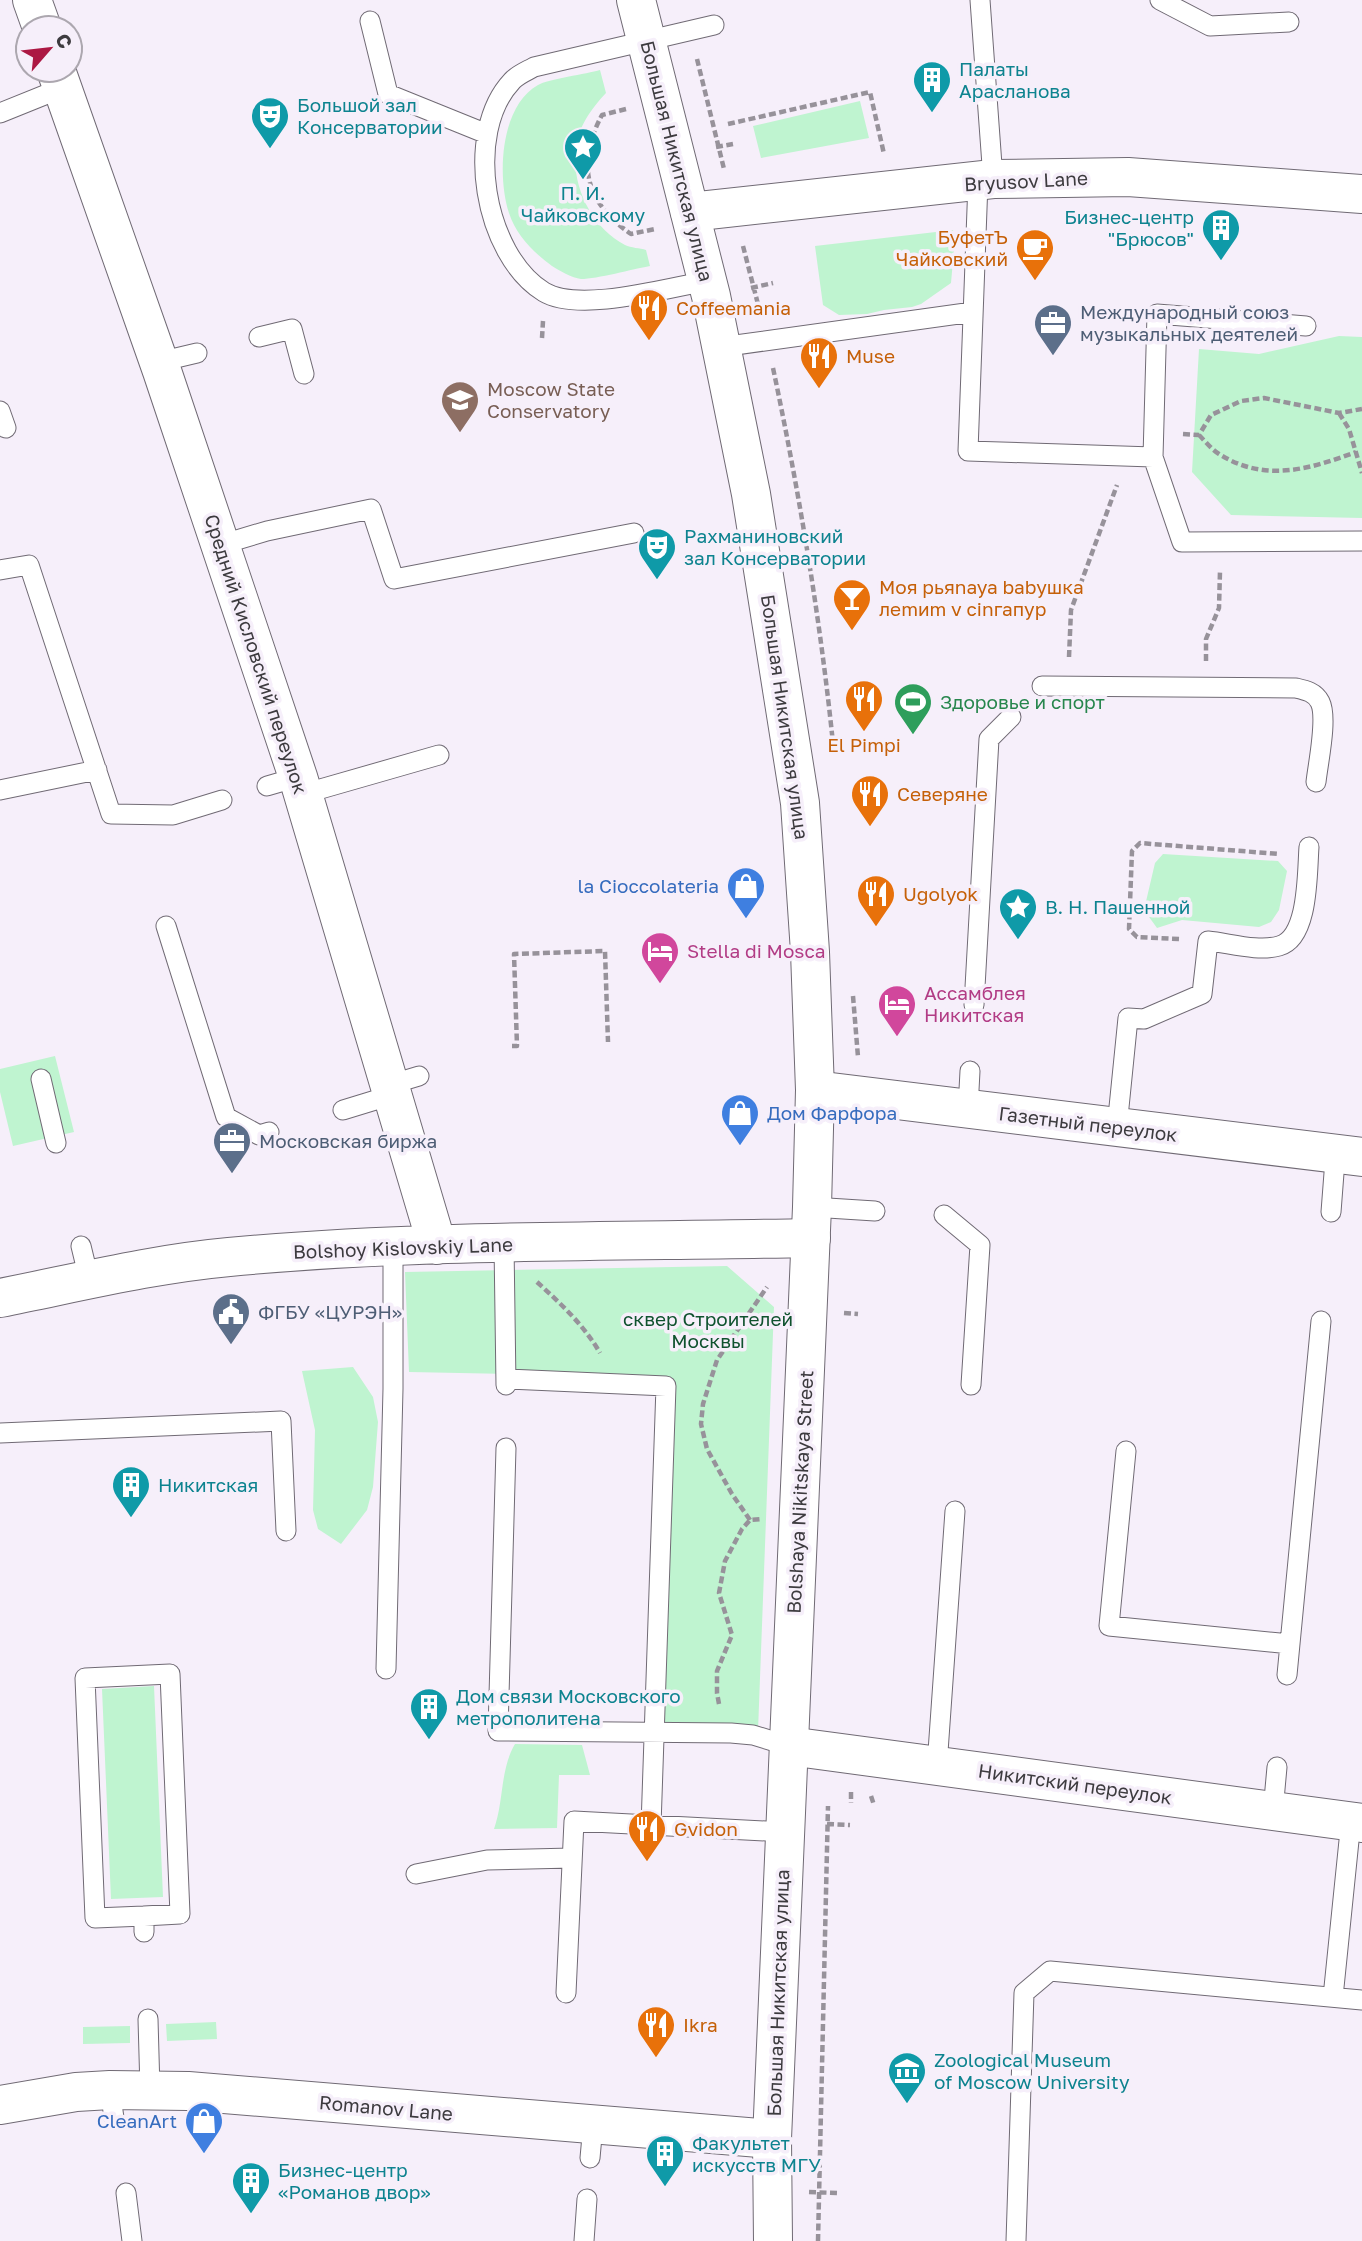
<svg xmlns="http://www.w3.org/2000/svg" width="1362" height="2241" font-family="'Golos Text',sans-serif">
  <rect width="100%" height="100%" fill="#f6effa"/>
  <!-- green -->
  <path fill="#bff4d0" d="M 600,70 L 606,93 C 591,109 578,127 576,149 C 571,186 592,228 625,245 C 631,248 640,248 646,250 L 650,266 C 633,269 597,279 581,279 C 572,278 560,271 552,266 C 534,253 516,235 509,213 C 497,177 500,106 538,85 C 548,79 587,74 600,70 Z
    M 860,101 L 869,138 L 761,158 L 753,126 Z
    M 953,230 L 955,238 L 951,283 L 921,304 L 912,307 L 884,310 L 867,314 L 839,315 L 823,305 L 815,246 Z
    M 1339,336 L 1362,337 L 1362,518 L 1231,515 L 1192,472 L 1199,349 L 1259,354 Z
    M 1163,854 L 1278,861 L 1287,871 L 1279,910 L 1271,922 L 1259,927 L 1182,920 L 1157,928 L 1144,910 L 1155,863 Z
    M 55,1056 L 74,1132 L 13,1146 L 0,1092 L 0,1069 Z
    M 727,1266 L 774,1307 L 758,1731 L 659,1726 L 671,1377 L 409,1372 L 405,1272 Z
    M 353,1367 L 373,1397 L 378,1422 L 373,1487 L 367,1510 L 341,1544 L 318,1529 L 313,1510 L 315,1430 L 302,1371 Z
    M 154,1686 L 163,1897 L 111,1899 L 102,1689 Z
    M 515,1744 L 582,1745 L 590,1775 L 559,1775 L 557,1828 L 494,1829 C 504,1801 500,1769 515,1744 Z
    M 216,2022 L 217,2039 L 167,2041 L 166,2024 Z
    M 130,2026 L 130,2043 L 83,2044 L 83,2027 Z"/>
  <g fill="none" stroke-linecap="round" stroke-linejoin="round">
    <defs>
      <path id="service" d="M 980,0 L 993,179
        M 1160,0 L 1210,26 L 1289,22
        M 370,21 L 388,94 L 487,134
        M 0,113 L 62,88
        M 978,182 L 968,451 L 1153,457 L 1157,314 L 1306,326
        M 707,281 C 667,288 579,313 544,292 C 484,255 463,133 512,81 C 517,75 527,71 534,67 L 714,25
        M 259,337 L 292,329 L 304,374
        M 721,347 L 973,312
        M 159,362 L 197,353
        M 0,411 L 6,428
        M 1153,457 L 1182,542 L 1362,541
        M 220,545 L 267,531 L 371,509 L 394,579 L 634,533
        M 0,570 L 29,565 L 111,814 L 173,815 L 222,800
        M 1042,686 L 1296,688 C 1305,690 1315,692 1320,702 C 1328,718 1318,763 1316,782
        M 267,786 L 298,777
        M 0,790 L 97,770
        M 303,794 L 439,755
        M 166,926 L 226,1117 L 259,1135 L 269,1132
        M 974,1005 L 989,739 L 1011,717
        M 41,1079 L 56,1143
        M 389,1085 L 419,1076
        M 968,1109 L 970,1071
        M 343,1110 L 392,1095
        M 1117,1127 L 1128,1018 L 1144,1019 L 1202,994 L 1208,941 C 1229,943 1258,952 1279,946 C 1309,938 1307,873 1309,847
        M 812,1207 L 875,1211
        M 1331,1212 L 1336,1147
        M 944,1215 L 980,1245 L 971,1385
        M 504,1244 L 506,1385
        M 81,1246 L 89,1279
        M 506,1379 L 666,1386 L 651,1826
        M 0,1433 L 281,1421 L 286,1531
        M 506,1448 L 498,1731 L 731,1733 L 753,1735 L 789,1746
        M 1126,1451 L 1109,1626 L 1290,1644
        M 386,1669 L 393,1389 L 393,1246
        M 1287,1675 L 1321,1321
        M 937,1766 L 955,1511
        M 1273,1811 L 1277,1767
        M 416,1874 L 487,1860 L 572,1858
        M 144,1916 L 95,1918 L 85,1678 L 170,1674 L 180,1914 L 144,1916 L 144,1932
        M 566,1993 L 574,1821 L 785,1832
        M 1333,1997 L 1351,1821
        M 148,2019 L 150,2090
        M 110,2090 L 114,2118
        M 590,2158 L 593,2125
        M 126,2193 L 132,2241
        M 584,2241 L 587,2199
        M 1016,2241 L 1024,1993 L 1050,1971 L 1362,2000"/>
      <path id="minor" d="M 32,0 L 42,28
        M 56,70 L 162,371 L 298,777 L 437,1245
        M 690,212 L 993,179 L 1128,177 L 1362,194
        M 815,1090 L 1362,1157
        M 0,1298 C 76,1283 152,1264 229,1257 C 422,1239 617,1242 811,1238
        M 789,1746 L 1362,1823
        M 0,2105 L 76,2092 L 110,2090 L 188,2091 L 772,2139"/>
      <path id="tertiary" d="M 636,0 L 711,296 L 751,494 L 800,803 L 810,952 L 815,1090 L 812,1207 L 772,2139 L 773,2241"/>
    </defs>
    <!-- service casing -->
    <use href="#service" stroke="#706a74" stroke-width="21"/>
    <!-- minor casing -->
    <use href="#minor" stroke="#706a74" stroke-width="40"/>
    <!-- tertiary casing -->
    <use href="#tertiary" stroke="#706a74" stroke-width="40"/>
    <!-- path -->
    <path stroke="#97929a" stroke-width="4.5" stroke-dasharray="7 3.5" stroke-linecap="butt" d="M 697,59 L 724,169
      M 626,109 L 602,115 C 576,164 585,202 631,234 L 655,229
      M 728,124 L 870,92 L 884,154
      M 716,147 L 733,144
      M 743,246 L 760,312
      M 751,288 L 773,283
      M 542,338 L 543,321
      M 773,368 C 800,496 821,624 834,753
      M 1339,413 L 1349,429 L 1362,473
      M 1183,434 L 1199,435 L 1211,415 L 1241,401 L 1264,398 L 1339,413 L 1362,409
      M 1199,435 C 1205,441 1212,450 1219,454 C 1265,483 1310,469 1356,452
      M 1069,657 L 1071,610 L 1117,485
      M 1206,661 L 1206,639 L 1219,608 L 1220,571
      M 1179,939 L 1137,937 L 1129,929 L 1132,851 L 1140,843 L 1279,854
      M 853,996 L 858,1057
      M 512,1046 L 517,1046 L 514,954 L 605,951 L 608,1042
      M 537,1282 C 560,1303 584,1325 600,1353
      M 844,1313 L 858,1314
      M 750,1520 L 732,1494 L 707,1449 L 701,1424 L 703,1404 L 717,1360 L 767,1287
      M 719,1704 L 717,1693 L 717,1671 L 732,1635 L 719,1593 L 725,1561 L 742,1529 L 750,1520 L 761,1519
      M 851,1792 L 851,1803
      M 871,1796 L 874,1805
      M 827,1824 L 850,1825
      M 809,2192 L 837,2193
      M 818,2241 L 828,1806"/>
    <!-- service -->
    <use href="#service" stroke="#fff" stroke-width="19"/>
    <!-- minor -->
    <use href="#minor" stroke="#fff" stroke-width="38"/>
    <!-- tertiary -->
    <use href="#tertiary" stroke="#fff" stroke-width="38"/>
  </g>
  <!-- icons -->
  <defs>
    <symbol id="building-pin" viewBox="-11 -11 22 30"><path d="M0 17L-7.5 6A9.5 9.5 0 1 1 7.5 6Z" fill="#0f9aa8" stroke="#f6effa"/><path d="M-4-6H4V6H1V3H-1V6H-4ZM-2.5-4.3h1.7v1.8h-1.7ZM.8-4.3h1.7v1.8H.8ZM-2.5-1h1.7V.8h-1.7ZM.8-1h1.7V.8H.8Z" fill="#fff"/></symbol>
    <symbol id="theatre-pin" viewBox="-11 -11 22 30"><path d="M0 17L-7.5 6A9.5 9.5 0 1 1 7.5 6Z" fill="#0f9aa8" stroke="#f6effa"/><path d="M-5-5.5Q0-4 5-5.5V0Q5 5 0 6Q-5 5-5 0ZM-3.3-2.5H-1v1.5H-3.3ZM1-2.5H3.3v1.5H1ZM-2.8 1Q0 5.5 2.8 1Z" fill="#fff"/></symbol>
    <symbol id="sight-pin" viewBox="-11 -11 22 30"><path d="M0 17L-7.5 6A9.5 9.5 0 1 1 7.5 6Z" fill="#0f9aa8" stroke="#f6effa"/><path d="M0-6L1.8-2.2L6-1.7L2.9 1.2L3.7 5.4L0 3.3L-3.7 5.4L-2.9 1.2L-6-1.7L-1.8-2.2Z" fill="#fff"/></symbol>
    <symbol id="cafe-pin" viewBox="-11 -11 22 30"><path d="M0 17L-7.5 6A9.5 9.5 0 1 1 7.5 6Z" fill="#e8710a" stroke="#f6effa"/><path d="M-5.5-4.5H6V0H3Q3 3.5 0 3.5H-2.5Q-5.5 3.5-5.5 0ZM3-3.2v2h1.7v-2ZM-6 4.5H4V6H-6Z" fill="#fff"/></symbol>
    <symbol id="restaurant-pin" viewBox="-11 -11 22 30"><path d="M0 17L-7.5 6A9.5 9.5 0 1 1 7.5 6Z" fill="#e8710a" stroke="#f6effa"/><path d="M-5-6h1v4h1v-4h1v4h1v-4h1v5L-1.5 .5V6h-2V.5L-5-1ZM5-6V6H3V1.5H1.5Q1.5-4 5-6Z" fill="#fff"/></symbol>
    <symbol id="office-pin" viewBox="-11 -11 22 30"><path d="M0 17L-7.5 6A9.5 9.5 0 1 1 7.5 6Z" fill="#5c6f8a" stroke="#f6effa"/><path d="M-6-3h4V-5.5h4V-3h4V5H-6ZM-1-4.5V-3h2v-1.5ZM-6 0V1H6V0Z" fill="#fff"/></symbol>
    <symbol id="university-pin" viewBox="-11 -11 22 30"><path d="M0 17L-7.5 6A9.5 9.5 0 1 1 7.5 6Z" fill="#8d6e63" stroke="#f6effa"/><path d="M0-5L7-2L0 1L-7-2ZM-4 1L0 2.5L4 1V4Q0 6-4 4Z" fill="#fff"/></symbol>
    <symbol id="bar-pin" viewBox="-11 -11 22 30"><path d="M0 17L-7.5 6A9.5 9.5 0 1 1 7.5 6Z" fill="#e8710a" stroke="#f6effa"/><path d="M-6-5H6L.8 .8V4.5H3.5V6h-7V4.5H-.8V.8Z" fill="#fff"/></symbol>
    <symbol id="stadium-pin" viewBox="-11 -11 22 30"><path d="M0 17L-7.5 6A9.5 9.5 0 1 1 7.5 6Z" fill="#2e9e5b" stroke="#f6effa"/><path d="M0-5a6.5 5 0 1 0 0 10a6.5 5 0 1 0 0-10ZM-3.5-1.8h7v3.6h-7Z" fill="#fff"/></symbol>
    <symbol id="shop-pin" viewBox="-11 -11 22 30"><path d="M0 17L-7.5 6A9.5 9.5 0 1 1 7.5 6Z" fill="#3f7fe0" stroke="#f6effa"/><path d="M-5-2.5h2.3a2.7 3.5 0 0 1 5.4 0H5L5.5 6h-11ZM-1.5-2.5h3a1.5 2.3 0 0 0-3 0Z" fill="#fff"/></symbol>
    <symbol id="hotel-pin" viewBox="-11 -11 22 30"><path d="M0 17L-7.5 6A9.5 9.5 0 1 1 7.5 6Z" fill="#d1479c" stroke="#f6effa"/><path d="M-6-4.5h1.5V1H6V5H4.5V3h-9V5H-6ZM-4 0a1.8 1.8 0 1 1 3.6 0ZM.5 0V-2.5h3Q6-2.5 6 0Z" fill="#fff"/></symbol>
    <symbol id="civic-pin" viewBox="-11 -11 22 30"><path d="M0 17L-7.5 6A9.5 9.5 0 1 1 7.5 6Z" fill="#5c6f8a" stroke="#f6effa"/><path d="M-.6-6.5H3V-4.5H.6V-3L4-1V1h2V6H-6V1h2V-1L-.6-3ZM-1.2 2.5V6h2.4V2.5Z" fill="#fff"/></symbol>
    <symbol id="museum-pin" viewBox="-11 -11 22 30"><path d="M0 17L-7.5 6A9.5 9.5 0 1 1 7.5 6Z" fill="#0f9aa8" stroke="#f6effa"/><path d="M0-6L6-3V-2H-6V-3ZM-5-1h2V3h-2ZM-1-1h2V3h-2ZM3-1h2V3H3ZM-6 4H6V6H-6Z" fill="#fff"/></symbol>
  </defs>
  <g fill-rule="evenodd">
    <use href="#building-pin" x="910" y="58" width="44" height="60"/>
    <use href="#theatre-pin" x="248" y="94" width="44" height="60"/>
    <use href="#sight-pin" x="561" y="125" width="44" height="60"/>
    <use href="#building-pin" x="1199" y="206" width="44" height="60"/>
    <use href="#cafe-pin" x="1013" y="226" width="44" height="60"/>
    <use href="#restaurant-pin" x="627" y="286" width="44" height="60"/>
    <use href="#office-pin" x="1031" y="301" width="44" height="60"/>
    <use href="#restaurant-pin" x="797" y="334" width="44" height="60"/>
    <use href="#university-pin" x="438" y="378" width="44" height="60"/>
    <use href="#theatre-pin" x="635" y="525" width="44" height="60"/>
    <use href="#bar-pin" x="830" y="576" width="44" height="60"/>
    <use href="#restaurant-pin" x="842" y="677" width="44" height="60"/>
    <use href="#stadium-pin" x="891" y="680" width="44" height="60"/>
    <use href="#restaurant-pin" x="848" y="772" width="44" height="60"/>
    <use href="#shop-pin" x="724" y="864" width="44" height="60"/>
    <use href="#restaurant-pin" x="854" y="872" width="44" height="60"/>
    <use href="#sight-pin" x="996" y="885" width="44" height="60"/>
    <use href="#hotel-pin" x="638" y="929" width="44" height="60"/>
    <use href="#hotel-pin" x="875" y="982" width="44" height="60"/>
    <use href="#shop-pin" x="718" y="1091" width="44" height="60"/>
    <use href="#office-pin" x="210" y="1119" width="44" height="60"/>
    <use href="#civic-pin" x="209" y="1290" width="44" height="60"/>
    <use href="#building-pin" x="109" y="1463" width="44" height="60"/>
    <use href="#building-pin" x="407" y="1685" width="44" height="60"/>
    <use href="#restaurant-pin" x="625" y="1807" width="44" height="60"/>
    <use href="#restaurant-pin" x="634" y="2003" width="44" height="60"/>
    <use href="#museum-pin" x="885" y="2049" width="44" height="60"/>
    <use href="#shop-pin" x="182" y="2099" width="44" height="60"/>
    <use href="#building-pin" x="643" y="2132" width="44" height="60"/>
    <use href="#building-pin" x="229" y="2159" width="44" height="60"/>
  </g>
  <g text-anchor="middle" stroke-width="7" stroke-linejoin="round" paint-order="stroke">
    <!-- culture labels -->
    <g font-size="19" fill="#0d838f" stroke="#f6effa" text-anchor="start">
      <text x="959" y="76">Палаты<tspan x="959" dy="22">Арасланова</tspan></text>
      <text x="297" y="112">Большой зал<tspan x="297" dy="22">Консерватории</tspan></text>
      <text x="583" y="200" text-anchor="middle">П. И.<tspan x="583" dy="22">Чайковскому</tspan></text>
      <text x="1194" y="224" text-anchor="end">Бизнес-центр<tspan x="1194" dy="22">"Брюсов"</tspan></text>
      <text x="684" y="543">Рахманиновский<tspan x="684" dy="22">зал Консерватории</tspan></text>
      <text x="1045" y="914">В. Н. Пашенной</text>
      <text x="158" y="1492">Никитская</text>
      <text x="456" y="1703">Дом связи Московского<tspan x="456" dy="22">метрополитена</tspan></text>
      <text x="934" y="2067">Zoological Museum<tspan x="934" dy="22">of Moscow University</tspan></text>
      <text x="692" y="2150">Факультет<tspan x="692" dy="22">искусств МГУ</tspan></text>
      <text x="278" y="2177">Бизнес-центр<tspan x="278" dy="22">«Романов двор»</tspan></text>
    </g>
    <!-- street labels -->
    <g font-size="19" fill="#3d3b3f" stroke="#f6effa">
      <text transform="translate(677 161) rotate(76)" y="7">Большая Никитская улица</text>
      <text transform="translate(1026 181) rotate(-3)" y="7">Bryusov Lane</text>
      <text transform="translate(256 654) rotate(72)" y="7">Средний Кисловский переулок</text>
      <text transform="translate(785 717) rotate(82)" y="7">Большая Никитская улица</text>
      <text transform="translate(1088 1124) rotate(7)" y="7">Газетный переулок</text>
      <text transform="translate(403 1248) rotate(-2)" y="7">Bolshoy Kislovskiy Lane</text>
      <text transform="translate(800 1492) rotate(-87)" y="7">Bolshaya Nikitskaya Street</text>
      <text transform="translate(1075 1784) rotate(8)" y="7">Никитский переулок</text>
      <text transform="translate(778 1993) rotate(-88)" y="7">Большая Никитская улица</text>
      <text transform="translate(386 2108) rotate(5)" y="7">Romanov Lane</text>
    </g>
    <!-- food labels -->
    <g font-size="19" fill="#c56008" stroke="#f6effa" text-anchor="start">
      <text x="1008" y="244" text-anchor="end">БуфетЪ<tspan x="1008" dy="22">Чайковский</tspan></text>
      <text x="676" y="315">Coffeemania</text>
      <text x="846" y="363">Muse</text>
      <text x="879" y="594">Моя рьяnaya babyшка<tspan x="879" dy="22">леmиm v cinгапур</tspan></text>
      <text x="864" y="752" text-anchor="middle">El Pimpi</text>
      <text x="897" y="801">Северяне</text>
      <text x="903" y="901">Ugolyok</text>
      <text x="674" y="1836">Gvidon</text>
      <text x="683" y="2032">Ikra</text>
    </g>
    <!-- service labels -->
    <g font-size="19" fill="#4e5e75" stroke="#f6effa" text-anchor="start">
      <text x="1080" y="319">Международный союз<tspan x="1080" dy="22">музыкальных деятелей</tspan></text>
      <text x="259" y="1148">Московская биржа</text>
      <text x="258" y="1319">ФГБУ «ЦУРЭН»</text>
    </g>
    <!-- education labels -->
    <g font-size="19" fill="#785e54" stroke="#f6effa" text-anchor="start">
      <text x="487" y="396">Moscow State<tspan x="487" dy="22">Conservatory</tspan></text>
    </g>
    <!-- leisure labels -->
    <g font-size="19" fill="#27864d" stroke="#f6effa" text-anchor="start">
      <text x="940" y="709">Здоровье и спорт</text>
    </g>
    <!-- shop labels -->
    <g font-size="19" fill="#366cbe" stroke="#f6effa" text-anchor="end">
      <text x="719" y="893">la Cioccolateria</text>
      <text x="767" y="1120" text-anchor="start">Дом Фарфора</text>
      <text x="177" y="2128">CleanArt</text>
    </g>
    <!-- hotel labels -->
    <g font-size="19" fill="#b23c85" stroke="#f6effa" text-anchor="start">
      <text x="687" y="958">Stella di Mosca</text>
      <text x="924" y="1000">Ассамблея<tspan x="924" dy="22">Никитская</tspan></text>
    </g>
    <!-- park labels -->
    <g font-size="19" fill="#0f522e" stroke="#f6effa">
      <text x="708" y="1326">сквер Строителей<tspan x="708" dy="22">Москвы</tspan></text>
    </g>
  </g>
  <!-- north arrow -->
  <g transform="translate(49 49) rotate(62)"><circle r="33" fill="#f6effa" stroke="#aca7af" stroke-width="2"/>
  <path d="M0-5L12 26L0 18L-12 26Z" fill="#ac1843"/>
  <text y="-10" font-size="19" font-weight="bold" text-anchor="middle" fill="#3d3b3f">С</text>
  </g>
</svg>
